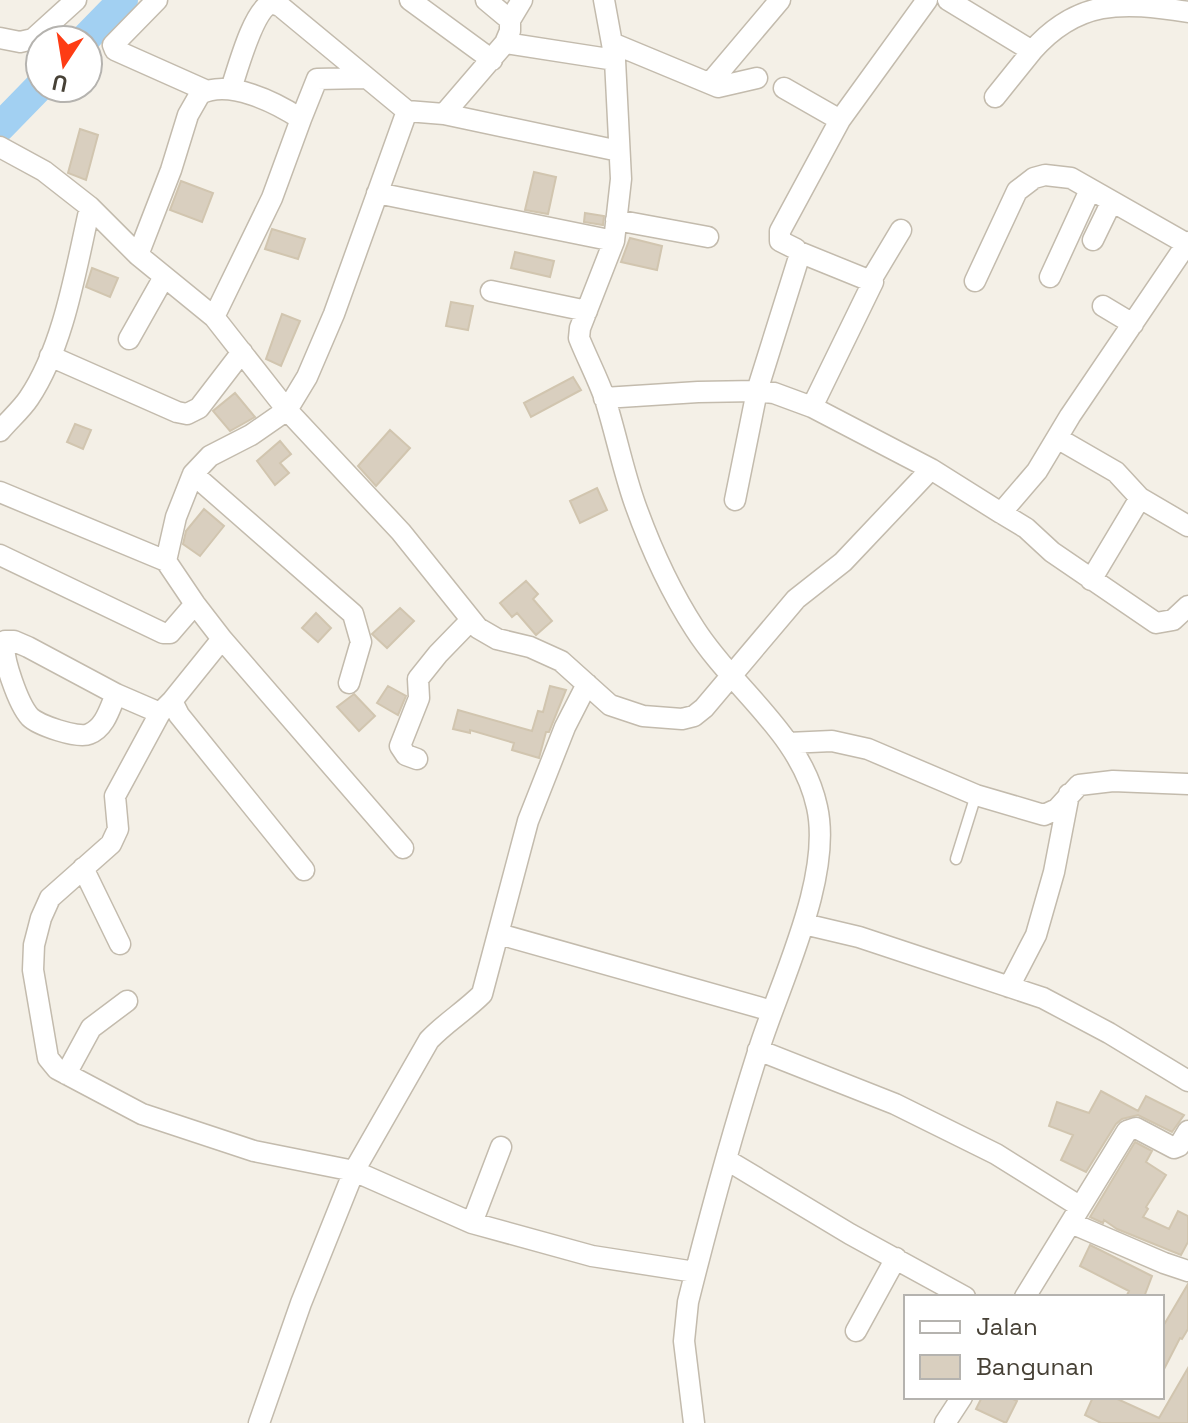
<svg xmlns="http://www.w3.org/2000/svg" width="1188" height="1423" font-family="'Space Grotesk',sans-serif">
  <rect width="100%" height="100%" fill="#f4f0e7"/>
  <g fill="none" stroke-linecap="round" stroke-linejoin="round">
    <!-- river -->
    <path stroke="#a2d0f2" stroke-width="30" d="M 84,40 L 123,0
      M 0,127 L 40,86"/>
  </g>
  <!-- building -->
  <path fill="#d9cfbf" stroke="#d1c5af" stroke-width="2" d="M 80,129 L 98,135 L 86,180 L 68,173 Z
    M 534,172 L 556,177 L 548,214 L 525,210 Z
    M 181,181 L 213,193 L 202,222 L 170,210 Z
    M 585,213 L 604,216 L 603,225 L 584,222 Z
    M 272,229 L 305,239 L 298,259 L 265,249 Z
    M 630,238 L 662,246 L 657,270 L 621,262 Z
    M 515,252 L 554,261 L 550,277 L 511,268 Z
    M 92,268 L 118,278 L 110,297 L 86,287 Z
    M 451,302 L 473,306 L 468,330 L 446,326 Z
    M 282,314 L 300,321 L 281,366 L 266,359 Z
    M 573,377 L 581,390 L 531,417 L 524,403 Z
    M 235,393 L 255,417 L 230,431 L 213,411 Z
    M 75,424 L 91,430 L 83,449 L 67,442 Z
    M 390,430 L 410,448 L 376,486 L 358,466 Z
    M 280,441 L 291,454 L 280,463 L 289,473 L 275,485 L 257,461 Z
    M 597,488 L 607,510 L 580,523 L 570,501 Z
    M 204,509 L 224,526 L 200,556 L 183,544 L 186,531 Z
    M 526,581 L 538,594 L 533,599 L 552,621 L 536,635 L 517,613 L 512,617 L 500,603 Z
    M 400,608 L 414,621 L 387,648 L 372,634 Z
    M 316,613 L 331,628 L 318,642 L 302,628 Z
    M 388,686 L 406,696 L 398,715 L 377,703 Z
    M 550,686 L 566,690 L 549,732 L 546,732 L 539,758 L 512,750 L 514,743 L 470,730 L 470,733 L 453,729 L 458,710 L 532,731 L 538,711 L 543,712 Z
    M 354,694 L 375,716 L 359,731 L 337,707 Z
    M 1101,1091 L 1138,1111 L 1146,1096 L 1184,1115 L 1172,1132 L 1138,1115 L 1122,1119 L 1116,1124 L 1086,1172 L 1061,1160 L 1073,1135 L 1049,1126 L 1057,1102 L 1089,1113 Z
    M 1135,1142 L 1152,1151 L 1146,1162 L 1166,1175 L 1146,1207 L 1148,1209 L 1143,1217 L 1169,1229 L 1178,1211 L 1188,1216 L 1188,1242 L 1181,1255 L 1117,1229 L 1104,1220 L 1103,1223 L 1090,1217 Z
    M 1090,1245 L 1152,1276 L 1144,1297 L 1126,1297 L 1129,1291 L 1080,1266 Z
    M 1188,1284 L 1188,1329 L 1182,1339 L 1180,1338 L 1162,1373 L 1162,1328 Z
    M 1188,1368 L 1188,1423 L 1101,1423 L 1085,1415 L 1093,1397 L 1113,1397 L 1159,1418 Z
    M 982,1397 L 1009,1397 L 1017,1401 L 1006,1423 L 976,1409 Z"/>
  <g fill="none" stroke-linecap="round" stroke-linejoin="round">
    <defs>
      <path id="lane" d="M 956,859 L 976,795"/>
      <path id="street" d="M 157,0 L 113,45 L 115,50 L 207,91
        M 410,0 L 492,60
        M 486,0 L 510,20 L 510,31 L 505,43
        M 604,0 L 615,60 L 621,179 L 614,241 L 580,328 L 579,338 C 587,358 598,379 605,399 C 616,434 623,470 635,504 C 650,546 671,592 695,629 C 734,690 801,733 817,807 C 833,878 779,984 758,1052 C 732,1134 709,1218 688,1302 L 684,1341 L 694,1423
        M 948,0 L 1032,51 C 1077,0 1121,1 1188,12
        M 510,20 L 522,0
        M 0,38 L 20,42 L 33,39 L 76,0
        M 612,43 L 718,87 L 757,78
        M 710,83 L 780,0
        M 784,88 L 840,120
        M 231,89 C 238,68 253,11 271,3 L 280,6 L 407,111
        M 995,97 L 1032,51
        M 444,114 L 619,151
        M 301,119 L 317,79 L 365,78
        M 0,147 L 44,171 L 90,207 L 138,255 L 214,317 L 287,410 L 401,532 L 478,628 L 497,639 L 530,647 L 561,661 L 610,705 L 643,716 L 682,719 L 694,716 L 704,708 L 796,599 L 843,562 L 931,469
        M 377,193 L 614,241
        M 616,220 L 708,237
        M 1093,240 L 1111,203
        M 799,252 L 873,282 L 812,407
        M 138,255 L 171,170 L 188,115 L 200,94 C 229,79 275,102 301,119 L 272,198 L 214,317
        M 1050,277 L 1090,190
        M 871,280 L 901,230
        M 975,281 L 1017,191 L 1034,178 L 1045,175 L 1071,178 L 1187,244
        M 491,291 L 587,311
        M 1103,306 L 1133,324
        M 129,339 L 164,277
        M 50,356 L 177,412 L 187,414 L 199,408 L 242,352
        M 604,398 L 698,392 L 757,391 L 774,393 L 812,407 L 931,469 L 1001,513 L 1037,471 L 1070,416 L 1188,242
        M 0,431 C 9,420 21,410 29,398 C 64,346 76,268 90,207
        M 1057,438 L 1116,472 L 1140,498 L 1188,526
        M 193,474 L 353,614 L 361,642 L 349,683
        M 0,492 L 166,561
        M 735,500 L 757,391 L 799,257 L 796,249 L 780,241 L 780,231 L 840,120 L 927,0
        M 1001,513 L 1026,528 L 1052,552 L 1156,623 L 1173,620 L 1188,606
        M 0,555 L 163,633 L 170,633 L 195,604
        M 1091,580 L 1140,498
        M 222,639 L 195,604 L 166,561 L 176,517 L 193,474 L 210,456 L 251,435 L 287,410 L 307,377 L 334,314 L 407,111 L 444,114 L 505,43 L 615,60
        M 116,694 L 28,647 L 14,641 L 5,641 C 1,657 19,705 30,717 C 38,725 78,739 89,734 C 105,728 110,708 116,694 L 160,713
        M 172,701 L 222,639 L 403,848
        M 788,743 L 832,741 L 868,749 L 976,795 L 1044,815 L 1057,809 L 1079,785 L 1113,781 L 1188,784
        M 417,759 L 406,755 L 400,746 L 419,698 L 418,679 L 438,654 L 471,620
        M 83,868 L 120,944
        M 304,870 L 179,715 L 172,701 L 160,713 L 115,796 L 118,829 L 111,844 L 50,898 L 41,918 L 34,945 L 33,970 L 48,1058 L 57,1069 L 142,1114 L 254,1151 L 354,1171 L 472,1223 L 592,1256 L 695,1272
        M 804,924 L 859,937 L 1043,998 L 1109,1033 L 1188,1081
        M 499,934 L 772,1011
        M 1009,987 L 1036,935 L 1054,872 L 1069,794
        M 758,1050 L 895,1104 L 996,1154 L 1079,1206
        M 66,1074 L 91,1028 L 127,1001
        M 727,1160 L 850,1234 L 965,1297
        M 472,1223 L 501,1147
        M 1071,1223 L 1164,1263 L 1188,1271
        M 1025,1297 L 1127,1131 L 1136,1128 L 1174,1148 L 1179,1146 L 1188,1131
        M 856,1331 L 896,1258
        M 259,1423 L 301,1303 L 354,1171 L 429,1040 C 445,1023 465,1011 482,994 L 528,821 L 565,727 L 587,684
        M 945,1423 L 962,1397"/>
    </defs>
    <!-- lane casing -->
    <use href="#lane" stroke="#c3bbad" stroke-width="13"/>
    <!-- street casing -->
    <use href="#street" stroke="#c3bbad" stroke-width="23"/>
    <!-- lane -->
    <use href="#lane" stroke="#fff" stroke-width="10"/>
    <!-- street -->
    <use href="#street" stroke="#fff" stroke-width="20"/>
  </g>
  <!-- legend -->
  <rect x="904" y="1295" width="260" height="104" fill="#ffffff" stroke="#b5b3af" stroke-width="2"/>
  <rect x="920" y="1321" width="40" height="12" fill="#ffffff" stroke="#b5b3af" stroke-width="2"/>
  <text x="976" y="1335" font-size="24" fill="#474136">Jalan</text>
  <rect x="920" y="1355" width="40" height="24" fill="#d9cfbf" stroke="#b5b3af" stroke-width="2"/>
  <text x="976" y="1375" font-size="24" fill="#474136">Bangunan</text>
  <!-- north arrow -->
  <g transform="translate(64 64) rotate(192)"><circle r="38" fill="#ffffff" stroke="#b5b3af" stroke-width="2"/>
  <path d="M0-6L14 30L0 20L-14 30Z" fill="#fe3c14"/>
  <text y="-12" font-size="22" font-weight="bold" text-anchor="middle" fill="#474136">U</text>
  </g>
</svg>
